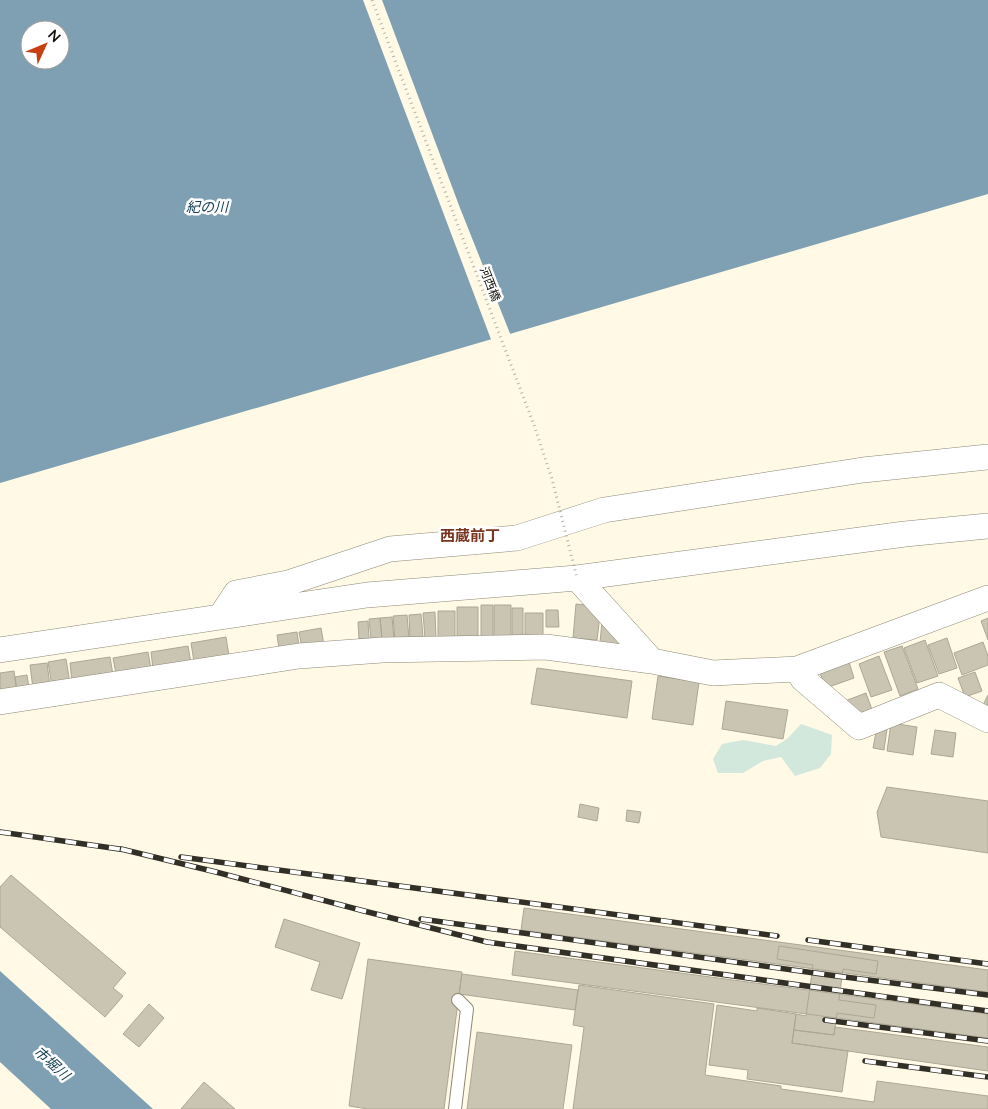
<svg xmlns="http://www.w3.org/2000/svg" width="988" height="1109" font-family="Lato,'Noto Sans JP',sans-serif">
  <rect width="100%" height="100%" fill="#fff9e6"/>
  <!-- green -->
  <path fill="#d2e8dc" d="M 801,724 L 832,735 L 831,754 L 820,768 L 795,776 L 781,757 L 763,761 L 743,773 L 718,773 L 713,759 L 722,744 L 743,740 L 776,746 L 788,738 Z"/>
  <!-- water -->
  <path fill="#7fa0b2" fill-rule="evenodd" d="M 0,0 L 988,0 L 988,194 L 0,483 ZM 30,30 L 60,30 L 60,60 L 30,60 Z
    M 0,971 L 153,1109 L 51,1109 L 0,1062 Z"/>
  <!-- pier -->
  <path fill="#fff9e6" d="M 363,0 L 382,0 L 460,208 L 511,336 L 492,342 Z"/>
  <!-- building -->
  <path fill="#cac5b2" stroke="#aca795" d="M 576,604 L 601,607 L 597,640 L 573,638 Z
    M 481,605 L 493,605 L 493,637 L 481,637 Z
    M 494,605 L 511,605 L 511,637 L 494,637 Z
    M 457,607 L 478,607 L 478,637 L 457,638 Z
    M 512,608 L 523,608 L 523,637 L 512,638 Z
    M 546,610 L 558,610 L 559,627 L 546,627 Z
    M 603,610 L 625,647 L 600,643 Z
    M 438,611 L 455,611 L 455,640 L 438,640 Z
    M 435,612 L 436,638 L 425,639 L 423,613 Z
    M 525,613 L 543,613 L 543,636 L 525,636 Z
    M 421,614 L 423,637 L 410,638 L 409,615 Z
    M 407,615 L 409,639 L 395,640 L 393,616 Z
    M 392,617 L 394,639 L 382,640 L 380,618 Z
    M 380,618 L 382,638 L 371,639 L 369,619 Z
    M 988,618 L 988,640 L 981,621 Z
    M 368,621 L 369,638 L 359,639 L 358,622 Z
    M 321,628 L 324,645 L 302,648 L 299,632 Z
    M 297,632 L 299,646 L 279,649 L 277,635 Z
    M 226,637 L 229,656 L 194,662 L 191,643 Z
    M 947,638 L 957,668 L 939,674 L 928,645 Z
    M 925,640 L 938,676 L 917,683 L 904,648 Z
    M 983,642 L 988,656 L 988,665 L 962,675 L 954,653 Z
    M 188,646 L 191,663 L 153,669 L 151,652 Z
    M 902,646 L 918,689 L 900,696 L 884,652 Z
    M 148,652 L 151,669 L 116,674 L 113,658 Z
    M 879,656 L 892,690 L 871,697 L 859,664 Z
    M 110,657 L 113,675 L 72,682 L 70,663 Z
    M 66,659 L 70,683 L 52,686 L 48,662 Z
    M 849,662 L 854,678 L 826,688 L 820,673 Z
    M 47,663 L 50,686 L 33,689 L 30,665 Z
    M 537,668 L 632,681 L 627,718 L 531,704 Z
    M 14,671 L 17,693 L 0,695 L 0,673 Z
    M 975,672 L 982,691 L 965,697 L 958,678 Z
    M 27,675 L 29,688 L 17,690 L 15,677 Z
    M 658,676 L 699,682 L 693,725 L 652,719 Z
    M 866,693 L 874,715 L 860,720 L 845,701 Z
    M 988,695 L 988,711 L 982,707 Z
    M 726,701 L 788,710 L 783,739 L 722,729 Z
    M 891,723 L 917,727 L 913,755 L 887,751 Z
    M 877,727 L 887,729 L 884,750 L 873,748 Z
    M 935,730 L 956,733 L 953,757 L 931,754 Z
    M 887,787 L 988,801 L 988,853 L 881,837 L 877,812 Z
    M 580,804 L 599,808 L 597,821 L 578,817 Z
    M 627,810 L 641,812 L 639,823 L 626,821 Z
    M 11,875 L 126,973 L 113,988 L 123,996 L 105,1017 L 0,927 L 0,887 Z
    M 524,908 L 988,970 L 988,992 L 521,930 Z
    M 284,919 L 360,943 L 342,999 L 311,990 L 320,962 L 275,947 Z
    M 779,946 L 878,961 L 876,974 L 843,969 L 839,1000 L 876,1005 L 874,1018 L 837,1013 L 834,1035 L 794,1030 L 796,1014 L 806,1016 L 813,965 L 777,959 Z
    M 515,951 L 988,1014 L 988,1038 L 512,975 Z
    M 368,959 L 462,972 L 444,1109 L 368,1109 L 349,1106 Z
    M 462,974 L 578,990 L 575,1010 L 459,994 Z
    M 579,985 L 714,1004 L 705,1075 L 781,1086 L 781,1089 L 874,1102 L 877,1081 L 988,1096 L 988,1109 L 573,1109 L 584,1027 L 573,1025 Z
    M 149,1004 L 164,1018 L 139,1047 L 123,1034 Z
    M 717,1005 L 757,1011 L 757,1008 L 796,1014 L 792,1043 L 848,1051 L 842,1092 L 747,1079 L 748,1070 L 709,1065 Z
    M 835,1027 L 988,1047 L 988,1071 L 792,1043 L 794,1030 L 834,1035 Z
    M 477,1032 L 572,1045 L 563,1109 L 467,1109 Z
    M 204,1082 L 235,1109 L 181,1109 Z"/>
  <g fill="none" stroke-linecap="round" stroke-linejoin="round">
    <defs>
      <path id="lane" d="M 455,1109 L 467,1009 L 458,1000"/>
      <path id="street" d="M 577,578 L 652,661
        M 221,616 L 236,593 L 288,583 L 390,549 L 517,538 L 604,510 L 863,470 L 988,457
        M 0,650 L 367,595 L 577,578 L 905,534 L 988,526
        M 797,669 L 803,679 L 859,727 L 939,695 L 988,720
        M 0,702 L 299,656 L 382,650 L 546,647 L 652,661 L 713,673 L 797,669 L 988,598"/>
    </defs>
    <!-- lane casing -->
    <use href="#lane" stroke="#8d8876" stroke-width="14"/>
    <!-- street casing -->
    <use href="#street" stroke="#8d8876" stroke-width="26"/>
    <!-- lane -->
    <use href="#lane" stroke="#fff" stroke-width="12"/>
    <!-- street -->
    <use href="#street" stroke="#fff" stroke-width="25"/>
    <defs>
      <path id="rail" d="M 0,832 L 126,850
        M 121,849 L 216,872 L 364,911 L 487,942 L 988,1011
        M 181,857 L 777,936
        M 421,919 L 829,975 L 988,995
        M 808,940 L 988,964
        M 825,1020 L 988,1041
        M 865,1061 L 988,1077"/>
    </defs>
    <!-- rail casing -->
    <use href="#rail" stroke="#322f27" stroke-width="5.5"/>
    <!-- rail -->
    <use href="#rail" stroke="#fff" stroke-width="4" stroke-dasharray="11" stroke-linecap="butt"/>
    <!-- path-bridge -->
    <path stroke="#b7b2a3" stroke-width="3" stroke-dasharray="1 4" stroke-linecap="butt" d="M 372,0 L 534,425 L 552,479 L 577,578"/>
  </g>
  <g text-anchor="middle" stroke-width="5" stroke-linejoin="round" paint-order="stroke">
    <!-- street labels -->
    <g font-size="12" fill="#121009" stroke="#fff">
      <text transform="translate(490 284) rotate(69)" y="4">河西橋</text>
    </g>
    <!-- water labels -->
    <g font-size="14" font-style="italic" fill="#0f3c51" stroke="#fff">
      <text x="207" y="212">紀の川</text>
      <text transform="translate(52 1063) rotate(42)" y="5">市堀川</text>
    </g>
    <!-- quarter labels -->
    <g font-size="15" font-weight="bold" fill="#793522" stroke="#fff">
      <text x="470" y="541">西蔵前丁</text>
    </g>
  </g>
  <!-- north arrow -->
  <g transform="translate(45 45) rotate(46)"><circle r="24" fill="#ffffff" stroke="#a09f9d"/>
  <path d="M0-4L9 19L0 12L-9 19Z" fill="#c73f11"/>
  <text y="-8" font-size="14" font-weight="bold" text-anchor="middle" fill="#121009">N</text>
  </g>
</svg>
